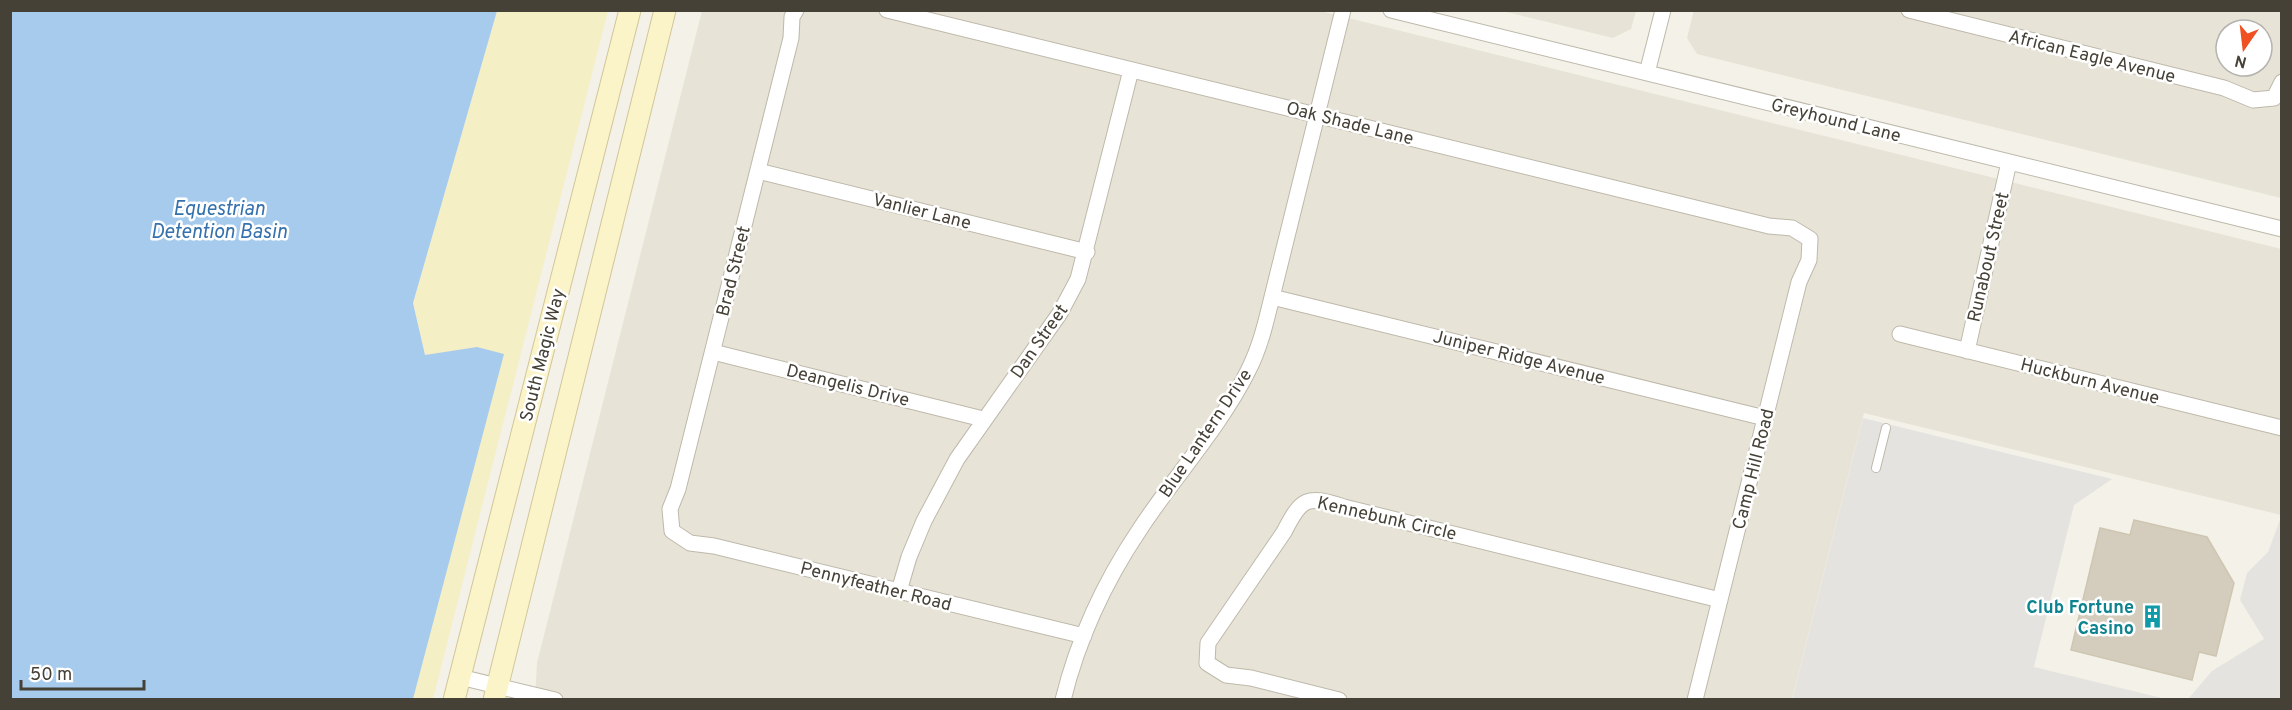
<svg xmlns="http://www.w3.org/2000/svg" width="2292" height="710" font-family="Overpass,sans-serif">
  <rect width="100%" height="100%" fill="#f3f1e8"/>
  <!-- residential -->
  <path fill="#e7e3d6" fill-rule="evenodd" d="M 1694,10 L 2281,11 L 2281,198 L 1697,54 L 1687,38 ZM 2226,30 L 2262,30 L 2262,66 L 2226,66 Z
    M 702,11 L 1320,11 L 2281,249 L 2281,515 L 1864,413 L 1792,699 L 535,700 L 537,663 Z
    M 1502,11 L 1636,11 L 1631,29 L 1613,38 Z"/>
  <!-- sand -->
  <path fill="#f5efc6" d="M 497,11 L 608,11 L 433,699 L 331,700 L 425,356 L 413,303 Z"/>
  <!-- parking -->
  <path fill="#e5e3df" d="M 1863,418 L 2112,479 L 2074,505 L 2034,667 L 2166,699 L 1792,700 Z
    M 2280,520 L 2282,521 L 2281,699 L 2188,699 L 2212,671 L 2264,639 L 2240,600 L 2247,573 L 2268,552 Z"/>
  <!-- water -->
  <path fill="#a7cbed" d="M 10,11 L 497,11 L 413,303 L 425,355 L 477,347 L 504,354 L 413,699 L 11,699 Z"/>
  <!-- building -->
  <path fill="#d4cdbe" stroke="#cfc6b1" stroke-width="1.5" d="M 2134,520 L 2207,537 L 2234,583 L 2216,656 L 2199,652 L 2192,680 L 2071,650 L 2100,528 L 2130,535 Z"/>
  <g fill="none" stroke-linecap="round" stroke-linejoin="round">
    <defs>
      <path id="lane" d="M 1876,468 L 1886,428"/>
      <path id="street" d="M 796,10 L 792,17 L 791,38 L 678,489 L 670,509 L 672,531 L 690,543 L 714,546 L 1084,636
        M 887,10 L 1769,226 L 1792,228 L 1810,239 L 1809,260 L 1799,282 L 1695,700
        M 1391,10 L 2282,229
        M 1909,10 L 2224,88 L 2253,100 L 2274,98 L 2282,82
        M 1647,73 L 1663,10
        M 758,171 L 1087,252
        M 1272,297 L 1765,418
        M 1900,334 L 2282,428
        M 1967,351 L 2009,162
        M 713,352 L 983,419
        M 899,591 L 909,557 L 924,521 L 957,459 L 1060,313 L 1078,279 L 1131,70
        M 460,677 L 555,700
        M 1063,700 C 1078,639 1105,581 1140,529 C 1174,477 1220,427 1248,371 C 1260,348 1266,322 1272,297 L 1343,10
        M 1339,700 L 1251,678 L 1226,675 L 1207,663 L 1208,643 L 1284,532 C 1302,497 1307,495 1344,507 L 1720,600"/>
      <path id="secondary" d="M 454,700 L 630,10
        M 494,700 L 665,10"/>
    </defs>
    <!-- lane casing -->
    <use href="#lane" stroke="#beb9ab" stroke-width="10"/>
    <!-- street casing -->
    <use href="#street" stroke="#beb9ab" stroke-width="17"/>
    <!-- secondary casing -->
    <use href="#secondary" stroke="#d1c699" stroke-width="23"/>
    <!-- lane -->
    <use href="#lane" stroke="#fff" stroke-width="8"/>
    <!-- street -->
    <use href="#street" stroke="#fff" stroke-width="15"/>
    <!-- secondary -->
    <use href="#secondary" stroke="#fcf4c9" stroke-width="21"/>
  </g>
  <!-- icons -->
  <defs>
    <symbol id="building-bare" viewBox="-9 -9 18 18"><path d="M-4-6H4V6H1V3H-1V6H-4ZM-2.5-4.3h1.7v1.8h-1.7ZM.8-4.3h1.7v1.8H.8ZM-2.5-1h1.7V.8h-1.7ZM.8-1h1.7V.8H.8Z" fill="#0f9aa8" stroke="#fff" stroke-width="2.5" paint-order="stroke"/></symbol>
  </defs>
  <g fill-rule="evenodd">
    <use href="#building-bare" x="2136" y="600" width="33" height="33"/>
  </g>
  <g text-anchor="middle" stroke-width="5" stroke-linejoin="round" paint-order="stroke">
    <!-- street labels -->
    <g font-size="18" fill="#464137" stroke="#fff">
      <text transform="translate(2092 56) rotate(14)" y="6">African Eagle Avenue</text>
      <text transform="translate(1836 120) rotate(14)" y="6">Greyhound Lane</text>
      <text transform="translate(1350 123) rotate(14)" y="6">Oak Shade Lane</text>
      <text transform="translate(922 211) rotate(14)" y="6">Vanlier Lane</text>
      <text transform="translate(1988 257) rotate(-77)" y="6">Runabout Street</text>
      <text transform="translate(733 271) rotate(-76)" y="6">Brad Street</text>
      <text transform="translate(1039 341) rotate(-55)" y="6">Dan Street</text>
      <text transform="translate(542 355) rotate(-76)" y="6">South Magic Way</text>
      <text transform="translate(1519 357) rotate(14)" y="6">Juniper Ridge Avenue</text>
      <text transform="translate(2090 381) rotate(14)" y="6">Huckburn Avenue</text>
      <text transform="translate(848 385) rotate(14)" y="6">Deangelis Drive</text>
      <text transform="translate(1205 433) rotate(-56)" y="6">Blue Lantern Drive</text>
      <text transform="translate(1753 469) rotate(-76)" y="6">Camp Hill Road</text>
      <text transform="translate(1387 518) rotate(13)" y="6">Kennebunk Circle</text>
      <text transform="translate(876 586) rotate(14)" y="6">Pennyfeather Road</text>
    </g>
    <!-- culture labels -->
    <g font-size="18" font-weight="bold" fill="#0d838f" stroke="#fff" text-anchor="end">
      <text x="2134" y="613">Club Fortune<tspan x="2134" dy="21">Casino</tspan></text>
    </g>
    <!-- water labels -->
    <g font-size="20" font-style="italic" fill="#3571ad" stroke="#fff">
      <text x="219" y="215">Equestrian<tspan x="219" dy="23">Detention Basin</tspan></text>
    </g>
  </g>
  <!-- border -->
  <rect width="2292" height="710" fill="none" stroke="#464137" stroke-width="24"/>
  <!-- north arrow -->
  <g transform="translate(2244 48) rotate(194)"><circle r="28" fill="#ffffff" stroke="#b5b3af" stroke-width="1.5"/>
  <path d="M0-4.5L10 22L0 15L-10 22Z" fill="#f05122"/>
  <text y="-9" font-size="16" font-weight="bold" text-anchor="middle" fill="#464137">N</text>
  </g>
  <!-- scale -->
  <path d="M21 680v9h123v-9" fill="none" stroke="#464137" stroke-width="3"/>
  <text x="30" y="680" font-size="18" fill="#464137" stroke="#ffffff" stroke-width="4.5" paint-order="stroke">50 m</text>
</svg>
